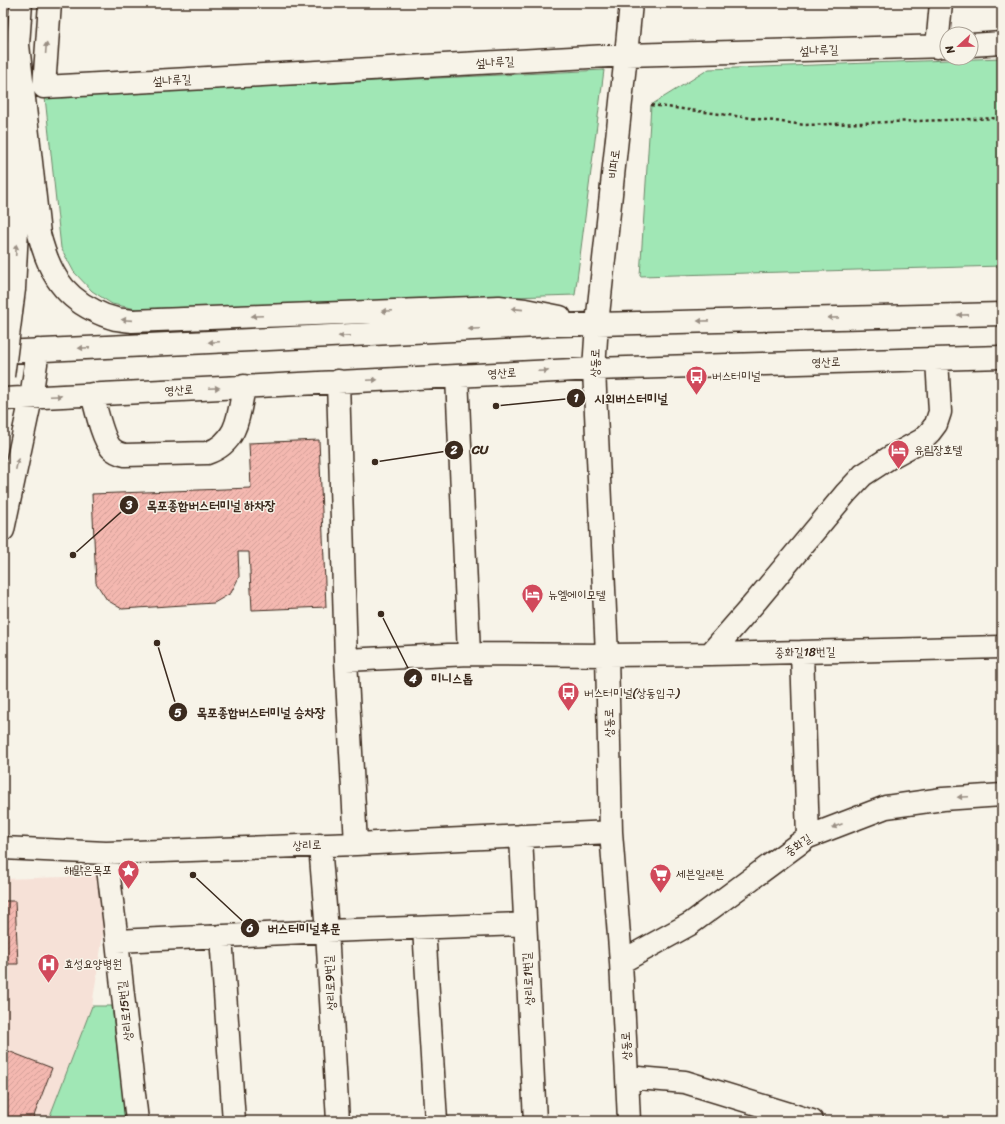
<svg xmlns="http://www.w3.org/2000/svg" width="1005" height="1124" font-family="Sriracha,'Poor Story',sans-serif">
  <defs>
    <pattern id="building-hatch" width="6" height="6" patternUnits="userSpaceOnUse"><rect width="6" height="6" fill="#f4b8b0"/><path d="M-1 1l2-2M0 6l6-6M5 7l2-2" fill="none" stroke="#d29e97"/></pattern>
  </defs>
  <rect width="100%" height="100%" fill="#f7f3e8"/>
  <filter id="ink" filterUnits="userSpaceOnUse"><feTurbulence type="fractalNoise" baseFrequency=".025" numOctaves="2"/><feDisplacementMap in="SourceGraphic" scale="8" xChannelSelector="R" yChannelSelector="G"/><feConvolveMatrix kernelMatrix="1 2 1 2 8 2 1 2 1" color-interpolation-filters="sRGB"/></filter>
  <g filter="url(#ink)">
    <!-- built -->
    <path fill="#f6e1d7" d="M 97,876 L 104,928 L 92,1006 L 48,1121 L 3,1121 L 3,879 Z"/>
    <!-- green -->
    <path fill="#a0e7b5" stroke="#6e886a" d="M 1002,58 L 1002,266 L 640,276 L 651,105 L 709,69 Z
      M 604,70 L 575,295 L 136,309 L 112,304 L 92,291 L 74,272 L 61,248 L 45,97 Z
      M 92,1006 L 112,1006 L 126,1121 L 48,1121 Z"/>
    <!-- building -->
    <path fill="url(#building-hatch)" stroke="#3b2a1e" d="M 319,440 L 326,607 L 252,610 L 249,552 L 238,552 L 239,577 L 231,593 L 214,603 L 122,609 L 107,600 L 96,583 L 92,494 L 251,488 L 249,443 Z
      M 3,901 L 15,901 L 18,964 L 3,964 Z
      M 3,1049 L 52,1068 L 32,1121 L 3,1121 Z"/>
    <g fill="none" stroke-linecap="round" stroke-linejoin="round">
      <defs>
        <path id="minor" d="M 50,3 L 44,87 L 626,55 L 947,46
          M 18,45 L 39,234 C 48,268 60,294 93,310 C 100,314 108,317 116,319 C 121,320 127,320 132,321 L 499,307 L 525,310 L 560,317
          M 971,45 L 1002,43
          M 937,47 L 941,3
          M 4,173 L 18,45 L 21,3
          M 14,289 L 17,229 L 18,156
          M 3,352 L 557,325 L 1002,314
          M 457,376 L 469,654
          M 338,381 L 346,660 L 356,844
          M 92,394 C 96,408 102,438 111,448 C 115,452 120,454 125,455 L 207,453 C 238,443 239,414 244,386
          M 3,399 L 594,369 L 1002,357
          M 3,530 L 31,398 L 38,350
          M 802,652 L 808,837
          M 710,654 L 757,600 L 846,493 L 863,475 L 889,458 L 922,440 L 930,432 L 936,424 L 940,412 L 937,359
          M 346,660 L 469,654 L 607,655 L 710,654 L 802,652 L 1002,647
          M 521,836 L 535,1121
          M 320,845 L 327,931 L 338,1121
          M 3,848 L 106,853 L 356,844 L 611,832
          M 106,853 L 117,941 L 137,1121
          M 424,928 L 436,1121
          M 221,936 L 234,1121
          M 117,941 L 327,931 L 525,924
          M 621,962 L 690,924 L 808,837 L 886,807 L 943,799 L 1002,795
          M 627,1077 L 685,1082 L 812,1121
          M 629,1121 L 627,1077 L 621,962 L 611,832 L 607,655 L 594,369 L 597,324 L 626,55 L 631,3"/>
      </defs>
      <!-- minor casing -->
      <use href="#minor" stroke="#3b2a1e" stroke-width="25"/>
      <!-- path -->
      <path stroke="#3b2a1e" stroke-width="2.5" stroke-dasharray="3 3" stroke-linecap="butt" d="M 651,105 L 805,125 L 1002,118"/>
      <!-- minor -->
      <use href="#minor" stroke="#f7f3e8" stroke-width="22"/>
      <defs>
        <path id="minor-bridge" d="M 3,376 L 14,289"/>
      </defs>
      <!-- minor-bridge casing -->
      <use href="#minor-bridge" stroke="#3b2a1e" stroke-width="25" stroke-linecap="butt"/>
      <!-- minor-bridge -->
      <use href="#minor-bridge" stroke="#f7f3e8" stroke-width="22"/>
    </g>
    <!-- one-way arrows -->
    <defs><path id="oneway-solid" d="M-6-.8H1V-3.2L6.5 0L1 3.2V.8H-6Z"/></defs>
    <g fill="#998e83">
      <use href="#oneway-solid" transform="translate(46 48) rotate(-86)"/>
      <use href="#oneway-solid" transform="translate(16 250) rotate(-87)"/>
      <use href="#oneway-solid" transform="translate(517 309) rotate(-174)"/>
      <use href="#oneway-solid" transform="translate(387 311) rotate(178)"/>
      <use href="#oneway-solid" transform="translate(963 315) rotate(179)"/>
      <use href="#oneway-solid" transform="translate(257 316) rotate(178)"/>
      <use href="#oneway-solid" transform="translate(833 318) rotate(179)"/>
      <use href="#oneway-solid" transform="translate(127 320) rotate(-176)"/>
      <use href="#oneway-solid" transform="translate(703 321) rotate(179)"/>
      <use href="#oneway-solid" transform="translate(474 329) rotate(177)"/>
      <use href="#oneway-solid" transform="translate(344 336) rotate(177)"/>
      <use href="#oneway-solid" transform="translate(214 342) rotate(177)"/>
      <use href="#oneway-solid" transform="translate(84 348) rotate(177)"/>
      <use href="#oneway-solid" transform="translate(543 371) rotate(-3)"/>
      <use href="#oneway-solid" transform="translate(372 380) rotate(-3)"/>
      <use href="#oneway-solid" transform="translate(214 388) rotate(-3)"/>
      <use href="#oneway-solid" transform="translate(56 396) rotate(-3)"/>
      <use href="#oneway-solid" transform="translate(17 464) rotate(-78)"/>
      <use href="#oneway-solid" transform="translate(963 797) rotate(177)"/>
      <use href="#oneway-solid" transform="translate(837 826) rotate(159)"/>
    </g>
  </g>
  <!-- icons -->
  <defs>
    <symbol id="bus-pin" viewBox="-11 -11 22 30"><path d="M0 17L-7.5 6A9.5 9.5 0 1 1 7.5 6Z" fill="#d1495b" stroke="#f7f3e8"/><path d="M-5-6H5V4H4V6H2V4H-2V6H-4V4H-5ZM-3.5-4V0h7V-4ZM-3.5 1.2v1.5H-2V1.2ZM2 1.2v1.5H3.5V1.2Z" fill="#fff"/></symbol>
    <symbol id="hotel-pin" viewBox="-11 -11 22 30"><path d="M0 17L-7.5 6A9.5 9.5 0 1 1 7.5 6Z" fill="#d1495b" stroke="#f7f3e8"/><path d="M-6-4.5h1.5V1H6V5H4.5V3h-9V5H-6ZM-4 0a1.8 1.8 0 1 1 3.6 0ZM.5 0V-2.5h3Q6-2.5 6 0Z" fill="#fff"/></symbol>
    <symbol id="sight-pin" viewBox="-11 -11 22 30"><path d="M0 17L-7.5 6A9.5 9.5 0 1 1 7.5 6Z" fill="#d1495b" stroke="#f7f3e8"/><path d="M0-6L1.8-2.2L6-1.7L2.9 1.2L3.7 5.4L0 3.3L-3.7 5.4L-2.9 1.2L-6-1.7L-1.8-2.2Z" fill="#fff"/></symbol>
    <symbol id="supermarket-pin" viewBox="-11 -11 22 30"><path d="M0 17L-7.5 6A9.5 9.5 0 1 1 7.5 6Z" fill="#d1495b" stroke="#f7f3e8"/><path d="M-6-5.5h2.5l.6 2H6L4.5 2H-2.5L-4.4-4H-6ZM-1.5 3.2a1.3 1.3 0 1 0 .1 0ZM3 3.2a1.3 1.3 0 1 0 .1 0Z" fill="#fff"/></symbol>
    <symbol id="hospital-pin" viewBox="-11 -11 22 30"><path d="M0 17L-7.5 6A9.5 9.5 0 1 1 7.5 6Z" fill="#d1495b" stroke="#f7f3e8"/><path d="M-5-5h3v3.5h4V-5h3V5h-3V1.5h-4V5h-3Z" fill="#fff"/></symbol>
  </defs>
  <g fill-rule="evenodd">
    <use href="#bus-pin" x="684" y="364" width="25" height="34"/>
    <use href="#hotel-pin" x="886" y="438" width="25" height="34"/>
    <use href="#hotel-pin" x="520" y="582" width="25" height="34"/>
    <use href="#bus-pin" x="556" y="680" width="25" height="34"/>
    <use href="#sight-pin" x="116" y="858" width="25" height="34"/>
    <use href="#supermarket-pin" x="648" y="862" width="25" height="34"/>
    <use href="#hospital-pin" x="36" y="952" width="25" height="34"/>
  </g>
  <g text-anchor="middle" stroke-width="3" stroke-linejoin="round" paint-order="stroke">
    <!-- street labels -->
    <g font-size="12" fill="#3b2a1e" stroke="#f7f3e8">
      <text transform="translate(819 50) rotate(-2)" y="4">섶나루길</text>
      <text transform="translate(495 62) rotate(-3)" y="4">섶나루길</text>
      <text transform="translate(172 80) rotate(-3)" y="4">섶나루길</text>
      <text transform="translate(614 164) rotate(-84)" y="4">비파로</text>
      <text transform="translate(826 362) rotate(-2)" y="4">영산로</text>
      <text transform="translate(595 363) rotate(-89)" y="4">상동로</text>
      <text transform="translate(502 373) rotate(-3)" y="4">영산로</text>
      <text transform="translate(179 390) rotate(-3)" y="4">영산로</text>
      <text transform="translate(805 652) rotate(-1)" y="4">중화길18번길</text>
      <text transform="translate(609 723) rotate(-91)" y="4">상동로</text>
      <text transform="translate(307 845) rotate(-2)" y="4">상리로</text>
      <text transform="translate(798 845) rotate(-34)" y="4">중화길</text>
      <text transform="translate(528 979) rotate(-93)" y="4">상리로1번길</text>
      <text transform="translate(330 983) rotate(-93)" y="4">상리로9번길</text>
      <text transform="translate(125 1011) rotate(-96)" y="4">상리로15번길</text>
      <text transform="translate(626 1046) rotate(-93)" y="4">상동로</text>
    </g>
    <!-- poi labels -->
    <g font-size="12" fill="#3b2a1e" stroke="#f7f3e8" text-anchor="start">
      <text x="712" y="380">버스터미널</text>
      <text x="914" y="454">유림장호텔</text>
      <text x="548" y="599">뉴엘에이모텔</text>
      <text x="584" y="697">버스터미널(상동입구)</text>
      <text x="112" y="874" text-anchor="end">해맑은목포</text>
      <text x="676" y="878">세븐일레븐</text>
      <text x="64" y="968">효성요양병원</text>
    </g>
  </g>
  <!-- callouts -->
  <path fill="none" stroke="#3b2a1e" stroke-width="1.5" d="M496 406L576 398M375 462L454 450M73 555L129 505M381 614L413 678M157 643L178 712M193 875L250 928"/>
  <g fill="#3b2a1e" stroke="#f7f3e8" stroke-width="1.5">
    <circle cx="496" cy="406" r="4"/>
    <circle cx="375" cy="462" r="4"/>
    <circle cx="73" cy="555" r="4"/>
    <circle cx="381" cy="614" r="4"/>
    <circle cx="157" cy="643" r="4"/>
    <circle cx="193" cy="875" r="4"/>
    <circle cx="576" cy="398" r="10"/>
    <circle cx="454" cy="450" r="10"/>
    <circle cx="129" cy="505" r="10"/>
    <circle cx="413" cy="678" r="10"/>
    <circle cx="178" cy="712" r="10"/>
    <circle cx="250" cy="928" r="10"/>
  </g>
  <g font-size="12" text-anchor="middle" font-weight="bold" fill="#fff">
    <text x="576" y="402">1</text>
    <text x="454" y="454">2</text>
    <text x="129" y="509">3</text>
    <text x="413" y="683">4</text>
    <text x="178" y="717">5</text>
    <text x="250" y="932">6</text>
  </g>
  <g font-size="13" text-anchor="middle" font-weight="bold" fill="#3b2a1e" stroke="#f7f3e8" stroke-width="3" stroke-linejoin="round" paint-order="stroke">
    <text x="631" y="403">시외버스터미널</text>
    <text x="480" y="454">CU</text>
    <text x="211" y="510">목포종합버스터미널 하차장</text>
    <text x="452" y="683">미니스톱</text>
    <text x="261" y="717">목포종합버스터미널 승차장</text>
    <text x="304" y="933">버스터미널후문</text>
  </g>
  <!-- margin -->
  <rect width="1005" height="1124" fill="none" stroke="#f7f3e8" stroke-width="16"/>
  <rect x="8" y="8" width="989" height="1108" fill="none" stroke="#3b2a1e" stroke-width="1.5" filter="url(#ink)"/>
  <!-- north arrow -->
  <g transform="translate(959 46) rotate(248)"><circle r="19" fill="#f7f3e8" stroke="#aca397"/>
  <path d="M0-3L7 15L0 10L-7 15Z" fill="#d1495b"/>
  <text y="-6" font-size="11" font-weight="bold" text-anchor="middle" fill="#3b2a1e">N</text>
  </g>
</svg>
